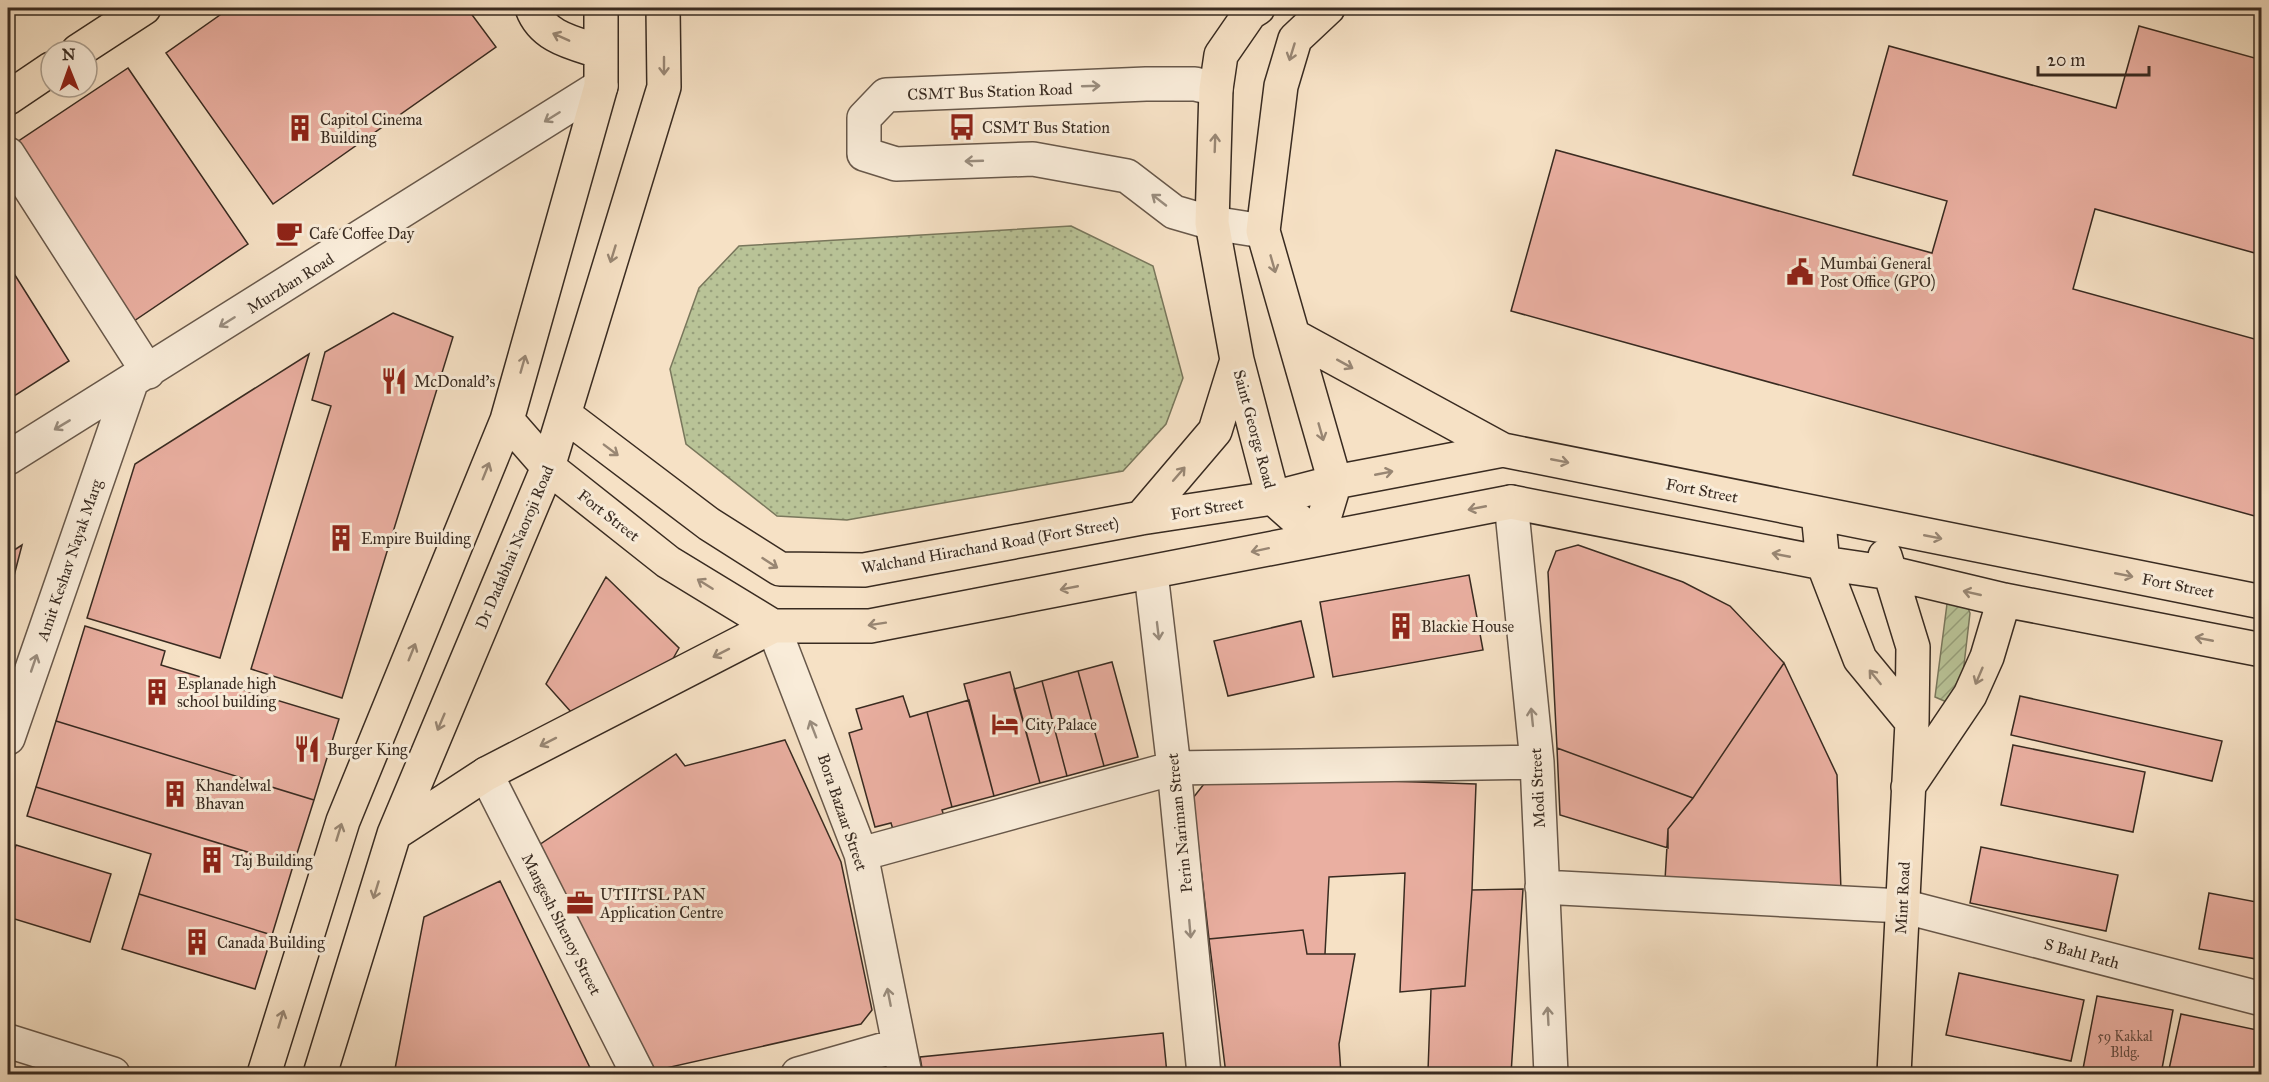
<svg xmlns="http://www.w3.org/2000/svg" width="2269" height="1082" font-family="'IM FELL Great Primer',serif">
  <defs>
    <pattern id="park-dots" width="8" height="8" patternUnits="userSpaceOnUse" patternTransform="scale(1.5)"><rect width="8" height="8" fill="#b9c397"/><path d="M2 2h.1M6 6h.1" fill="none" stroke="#979f7b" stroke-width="1.8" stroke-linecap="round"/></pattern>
    <pattern id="garden-furrows" width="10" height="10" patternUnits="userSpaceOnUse" patternTransform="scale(1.5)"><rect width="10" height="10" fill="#b9c397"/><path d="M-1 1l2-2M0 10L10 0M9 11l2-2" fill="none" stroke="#979f7b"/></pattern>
  </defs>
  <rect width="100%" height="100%" fill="#f6e1c5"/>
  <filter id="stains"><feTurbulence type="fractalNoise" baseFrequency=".00333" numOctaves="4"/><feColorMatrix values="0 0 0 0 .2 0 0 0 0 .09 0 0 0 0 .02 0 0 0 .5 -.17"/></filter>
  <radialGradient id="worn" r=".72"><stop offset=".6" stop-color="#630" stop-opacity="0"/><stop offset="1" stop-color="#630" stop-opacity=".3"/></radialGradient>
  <!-- park -->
  <path fill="url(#park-dots)" stroke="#79775c" stroke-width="1.5" d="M 1071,226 L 1153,266 L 1183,378 L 1166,424 L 1123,471 L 847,520 L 777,516 L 686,444 L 670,369 L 699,288 L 739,246 Z"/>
  <!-- garden -->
  <path fill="url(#garden-furrows)" stroke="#79775c" stroke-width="1.5" d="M 1963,595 L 1970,613 L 1961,691 L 1949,703 L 1935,697 L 1947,604 Z"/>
  <!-- building -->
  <path fill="#eaafa1" stroke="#392b21" stroke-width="1.5" d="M 230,8 L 467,8 L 496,47 L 273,204 L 166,53 Z
    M 2139,26 L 2262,60 L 2262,255 L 2095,209 L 2073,289 L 2262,341 L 2262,518 L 1511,311 L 1556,150 L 1932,253 L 1947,201 L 1853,175 L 1889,46 L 2116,108 Z
    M 128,68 L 248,244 L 131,323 L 11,146 Z
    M 8,264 L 69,361 L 8,400 Z
    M 393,313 L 453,337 L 342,698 L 251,669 L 331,406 L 312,400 L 325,352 Z
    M 309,354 L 220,658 L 87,618 L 135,464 Z
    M 22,545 L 8,599 L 8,554 Z
    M 1578,545 L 1683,582 L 1730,606 L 1784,663 L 1693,798 L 1557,748 L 1548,572 L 1556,551 Z
    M 1469,575 L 1483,650 L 1333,677 L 1320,602 Z
    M 606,577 L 679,648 L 670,664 L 572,713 L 546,684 Z
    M 1301,621 L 1314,677 L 1228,696 L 1214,641 Z
    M 85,626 L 165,651 L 161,665 L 339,719 L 314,800 L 56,721 Z
    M 1112,662 L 1138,757 L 1104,766 L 1078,671 Z
    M 1784,663 L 1837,775 L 1841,891 L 1665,880 L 1668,829 L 1693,798 Z
    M 1078,671 L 1104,766 L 1067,776 L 1042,681 Z
    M 1010,672 L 1040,783 L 994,796 L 964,684 Z
    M 1042,681 L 1067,776 L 1040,783 L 1014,689 Z
    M 903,696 L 910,717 L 927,712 L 952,807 L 942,810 L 946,822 L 895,836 L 891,823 L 875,827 L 849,733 L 862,729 L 856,709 Z
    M 2020,696 L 2222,741 L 2212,781 L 2011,735 Z
    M 969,700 L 994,796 L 952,807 L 927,712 Z
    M 56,721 L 314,800 L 293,866 L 36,787 Z
    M 785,740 L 841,862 L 872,1010 L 861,1024 L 653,1071 L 539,845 L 676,754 L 685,766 Z
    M 2013,745 L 2145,772 L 2133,832 L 2001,805 Z
    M 1557,748 L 1693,798 L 1668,829 L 1668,848 L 1560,815 Z
    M 1211,775 L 1476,784 L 1472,890 L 1465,986 L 1400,992 L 1405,873 L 1329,877 L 1325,954 L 1307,954 L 1303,930 L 1209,939 L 1193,798 Z
    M 36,787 L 293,866 L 272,935 L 139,894 L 151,854 L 27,816 Z
    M 16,845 L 111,874 L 90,942 L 8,917 L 8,871 Z
    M 1981,847 L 2118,875 L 2106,931 L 1970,903 Z
    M 500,881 L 593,1074 L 394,1074 L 424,917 Z
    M 1523,889 L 1511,1074 L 1384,1074 L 1428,1071 L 1431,989 L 1465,986 L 1472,890 Z
    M 2209,893 L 2262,903 L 2262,960 L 2199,949 Z
    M 139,894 L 272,935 L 255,989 L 122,949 Z
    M 1303,930 L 1307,954 L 1355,954 L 1339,1044 L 1341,1074 L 1226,1074 L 1209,939 Z
    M 1959,973 L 2084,1000 L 2071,1061 L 1946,1035 Z
    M 2097,996 L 2173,1010 L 2161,1074 L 2082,1074 Z
    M 2181,1014 L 2262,1031 L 2262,1074 L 2168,1074 Z
    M 1163,1033 L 1167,1074 L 923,1074 L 920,1057 Z"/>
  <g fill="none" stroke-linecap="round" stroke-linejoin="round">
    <defs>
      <path id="minor" d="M 1216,89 L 1195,84 L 1146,84 L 886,95 L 864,118 L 864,154 L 896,164 L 1033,159 L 1127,176 L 1174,212 L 1212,223 L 1263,231
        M 8,154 L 148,372
        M 8,458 L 601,86
        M 1511,502 L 1537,762 L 1551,1074
        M 1151,573 L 1174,768 L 1204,1074
        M 773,626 L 861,854 L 905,1074
        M 8,738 L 131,383
        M 486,774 L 638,1074
        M 861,854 L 1174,768 L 1537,762
        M 1542,887 L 1902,906 L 2262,999
        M 8,1041 L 113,1074
        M 798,1074 L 899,1045"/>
      <path id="major" d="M 532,8 C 543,38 574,43 601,52
        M 1258,8 L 1250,13 L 1221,55 L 1216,89 L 1212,223 L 1237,360 L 1273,498 L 1318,538
        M 78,51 L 144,8
        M 8,98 L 51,69
        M 1294,336 L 1503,450
        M 565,415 L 709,524 L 780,569 L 864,570 L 1141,518 L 1273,498 L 1335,482 L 1503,450 L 2262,602
        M 507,420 L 548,467 L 668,562 L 773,626
        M 1818,513 L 1823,563 L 1860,659 L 1912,722
        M 1141,518 L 1215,431 L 1237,360
        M 1318,538 L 1335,482 L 1263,231 L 1281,86 L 1295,39 L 1328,8
        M 1885,556 L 1913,647 L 1912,722 L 1894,1074
        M 1908,787 L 1970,695 L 1987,657 L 2004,600
        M 394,834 L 486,774 L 773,626 L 870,626 L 1511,502 L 1823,563 L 1891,573 L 2004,600 L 2262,650
        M 264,1074 L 343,821 L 507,420 L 601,86 L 601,8
        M 320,1074 L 394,834 L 548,467 L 664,87 L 663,8"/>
    </defs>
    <!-- minor casing -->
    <use href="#minor" stroke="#68584a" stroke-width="36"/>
    <!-- major casing -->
    <use href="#major" stroke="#392b21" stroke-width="36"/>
    <!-- minor -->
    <use href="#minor" stroke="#f9ecd9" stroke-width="33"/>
    <!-- major -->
    <use href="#major" stroke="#f6e1c5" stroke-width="33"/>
  </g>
  <!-- one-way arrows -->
  <defs><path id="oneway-shaft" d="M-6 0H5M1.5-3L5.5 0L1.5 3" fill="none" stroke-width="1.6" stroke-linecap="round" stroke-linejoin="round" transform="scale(1.5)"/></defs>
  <g stroke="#988673">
    <use href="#oneway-shaft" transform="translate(561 37) rotate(-156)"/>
    <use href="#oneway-shaft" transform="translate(1292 52) rotate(107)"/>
    <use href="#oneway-shaft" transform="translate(664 66) rotate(90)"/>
    <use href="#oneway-shaft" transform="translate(1215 143) rotate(-88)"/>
    <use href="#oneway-shaft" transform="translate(613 254) rotate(107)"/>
    <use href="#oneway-shaft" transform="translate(1273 264) rotate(74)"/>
    <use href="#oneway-shaft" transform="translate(523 364) rotate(-74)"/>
    <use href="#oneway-shaft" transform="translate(1345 364) rotate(29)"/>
    <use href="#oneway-shaft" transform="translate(1321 432) rotate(74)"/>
    <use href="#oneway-shaft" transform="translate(611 450) rotate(37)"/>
    <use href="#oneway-shaft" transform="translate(1560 461) rotate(11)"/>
    <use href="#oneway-shaft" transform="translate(486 471) rotate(-68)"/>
    <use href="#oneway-shaft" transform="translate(1384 473) rotate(-11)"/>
    <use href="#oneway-shaft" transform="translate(1179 474) rotate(-49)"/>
    <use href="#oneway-shaft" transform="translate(1477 508) rotate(169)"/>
    <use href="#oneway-shaft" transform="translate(1933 537) rotate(11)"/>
    <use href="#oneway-shaft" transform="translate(1260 550) rotate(168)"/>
    <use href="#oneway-shaft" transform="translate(1781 555) rotate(-169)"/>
    <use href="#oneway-shaft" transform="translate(770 563) rotate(33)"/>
    <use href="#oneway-shaft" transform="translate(2124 575) rotate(11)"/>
    <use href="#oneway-shaft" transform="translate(705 584) rotate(-148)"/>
    <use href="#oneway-shaft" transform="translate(1069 588) rotate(169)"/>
    <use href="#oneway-shaft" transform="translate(1972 593) rotate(-167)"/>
    <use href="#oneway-shaft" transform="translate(877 624) rotate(171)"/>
    <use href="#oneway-shaft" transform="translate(2204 639) rotate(-169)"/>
    <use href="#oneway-shaft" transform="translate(412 652) rotate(-68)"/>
    <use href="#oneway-shaft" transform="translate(721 653) rotate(153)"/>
    <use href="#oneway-shaft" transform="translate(1979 676) rotate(113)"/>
    <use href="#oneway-shaft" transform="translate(1875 677) rotate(-129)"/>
    <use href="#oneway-shaft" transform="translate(441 722) rotate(113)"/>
    <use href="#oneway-shaft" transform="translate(548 742) rotate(153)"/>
    <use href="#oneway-shaft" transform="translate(339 832) rotate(-73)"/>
    <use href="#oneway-shaft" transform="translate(376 890) rotate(107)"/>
    <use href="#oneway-shaft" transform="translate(281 1019) rotate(-73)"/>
  </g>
  <g stroke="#998c7d">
    <use href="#oneway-shaft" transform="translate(1091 86) rotate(-2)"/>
    <use href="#oneway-shaft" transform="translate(552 117) rotate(148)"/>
    <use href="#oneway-shaft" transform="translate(974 161) rotate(178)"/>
    <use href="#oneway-shaft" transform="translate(1159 200) rotate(-142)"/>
    <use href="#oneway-shaft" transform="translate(227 322) rotate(148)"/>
    <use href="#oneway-shaft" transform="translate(62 425) rotate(149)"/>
    <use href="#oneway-shaft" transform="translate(1158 631) rotate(83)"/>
    <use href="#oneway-shaft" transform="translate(34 663) rotate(-71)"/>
    <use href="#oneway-shaft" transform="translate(1532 717) rotate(-96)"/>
    <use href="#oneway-shaft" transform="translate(813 729) rotate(-111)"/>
    <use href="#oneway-shaft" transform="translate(1190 929) rotate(85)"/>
    <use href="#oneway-shaft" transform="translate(889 997) rotate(-101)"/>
    <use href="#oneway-shaft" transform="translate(1548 1016) rotate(-93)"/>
  </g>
  <!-- icons -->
  <defs>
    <symbol id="bus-bare" viewBox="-9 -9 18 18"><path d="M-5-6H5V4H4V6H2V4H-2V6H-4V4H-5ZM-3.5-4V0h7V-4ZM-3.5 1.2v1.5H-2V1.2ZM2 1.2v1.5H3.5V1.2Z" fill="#8f2418" stroke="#f9ecd9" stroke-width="2.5" paint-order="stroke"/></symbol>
    <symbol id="building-bare" viewBox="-9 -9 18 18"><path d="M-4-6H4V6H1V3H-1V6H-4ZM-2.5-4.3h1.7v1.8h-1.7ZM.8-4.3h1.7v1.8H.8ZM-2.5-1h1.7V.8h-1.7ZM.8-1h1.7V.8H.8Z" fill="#8f2418" stroke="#f9ecd9" stroke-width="2.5" paint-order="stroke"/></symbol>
    <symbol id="cafe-bare" viewBox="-9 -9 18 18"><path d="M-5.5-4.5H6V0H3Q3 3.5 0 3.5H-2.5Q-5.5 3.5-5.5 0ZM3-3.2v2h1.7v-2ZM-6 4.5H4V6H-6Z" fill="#8f2418" stroke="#f9ecd9" stroke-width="2.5" paint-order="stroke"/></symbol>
    <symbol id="civic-bare" viewBox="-9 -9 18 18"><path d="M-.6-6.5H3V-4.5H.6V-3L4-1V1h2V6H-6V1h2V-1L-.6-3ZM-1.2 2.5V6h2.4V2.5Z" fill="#8f2418" stroke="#f9ecd9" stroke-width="2.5" paint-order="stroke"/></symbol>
    <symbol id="restaurant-bare" viewBox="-9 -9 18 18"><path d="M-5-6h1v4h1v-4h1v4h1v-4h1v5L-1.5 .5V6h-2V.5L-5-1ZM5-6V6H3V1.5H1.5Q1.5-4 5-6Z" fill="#8f2418" stroke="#f9ecd9" stroke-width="2.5" paint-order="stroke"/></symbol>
    <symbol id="hotel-bare" viewBox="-9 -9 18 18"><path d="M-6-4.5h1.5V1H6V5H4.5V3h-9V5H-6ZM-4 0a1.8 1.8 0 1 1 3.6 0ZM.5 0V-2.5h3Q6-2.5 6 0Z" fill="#8f2418" stroke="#f9ecd9" stroke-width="2.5" paint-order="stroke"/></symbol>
    <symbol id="office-bare" viewBox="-9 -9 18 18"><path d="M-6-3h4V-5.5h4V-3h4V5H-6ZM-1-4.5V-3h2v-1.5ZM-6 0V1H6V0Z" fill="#8f2418" stroke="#f9ecd9" stroke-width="2.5" paint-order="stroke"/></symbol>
  </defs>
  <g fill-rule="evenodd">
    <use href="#bus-bare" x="943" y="108" width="38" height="38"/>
    <use href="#building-bare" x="281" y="109" width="38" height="38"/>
    <use href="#cafe-bare" x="270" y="214" width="38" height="38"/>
    <use href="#civic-bare" x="1781" y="253" width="38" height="38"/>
    <use href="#restaurant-bare" x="375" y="362" width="38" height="38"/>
    <use href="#building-bare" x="322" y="519" width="38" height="38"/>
    <use href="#building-bare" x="1382" y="607" width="38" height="38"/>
    <use href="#building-bare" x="138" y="673" width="38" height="38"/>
    <use href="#hotel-bare" x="986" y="705" width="38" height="38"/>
    <use href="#restaurant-bare" x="288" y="730" width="38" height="38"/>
    <use href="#building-bare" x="156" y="775" width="38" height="38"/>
    <use href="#building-bare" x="193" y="841" width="38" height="38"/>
    <use href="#office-bare" x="561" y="884" width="38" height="38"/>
    <use href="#building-bare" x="178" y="923" width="38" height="38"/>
  </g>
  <g text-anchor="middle" stroke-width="6" stroke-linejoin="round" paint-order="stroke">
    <!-- number labels -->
    <g font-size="14" fill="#654c41">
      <text x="2125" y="1041">59 Kakkal<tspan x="2125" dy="16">Bldg.</tspan></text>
    </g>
    <!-- street labels -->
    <g font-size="16" fill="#392b21" stroke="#f9ecd9">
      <text transform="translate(990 91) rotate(-2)" y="6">CSMT Bus Station Road</text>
      <text transform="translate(290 283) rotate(-32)" y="6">Murzban Road</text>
      <text transform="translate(1255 429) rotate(75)" y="6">Saint George Road</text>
      <text transform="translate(1702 490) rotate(11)" y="6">Fort Street</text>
      <text transform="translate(1207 508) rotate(-9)" y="6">Fort Street</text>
      <text transform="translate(609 515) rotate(38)" y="6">Fort Street</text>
      <text transform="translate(990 545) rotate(-10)" y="6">Walchand Hirachand Road (Fort Street)</text>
      <text transform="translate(514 547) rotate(-67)" y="6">Dr Dadabhai Naoroji Road</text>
      <text transform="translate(69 560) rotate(-71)" y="6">Amit Keshav Nayak Marg</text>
      <text transform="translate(2178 585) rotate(11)" y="6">Fort Street</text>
      <text transform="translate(1537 788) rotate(-93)" y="6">Modi Street</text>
      <text transform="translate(843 812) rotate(71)" y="6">Bora Bazaar Street</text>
      <text transform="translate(1179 823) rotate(-96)" y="6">Perin Nariman Street</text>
      <text transform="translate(1902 898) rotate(-87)" y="6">Mint Road</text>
      <text transform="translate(562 924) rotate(63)" y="6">Mangesh Shenoy Street</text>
      <text transform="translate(2082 953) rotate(15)" y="6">S Bahl Path</text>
    </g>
    <!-- poi labels -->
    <g font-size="16" fill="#392b21" stroke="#f9ecd9" text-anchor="start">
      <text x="320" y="125">Capitol Cinema<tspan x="320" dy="18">Building</tspan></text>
      <text x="982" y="133">CSMT Bus Station</text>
      <text x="309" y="239">Cafe Coffee Day</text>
      <text x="1820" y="269">Mumbai General<tspan x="1820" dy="18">Post Office (GPO)</tspan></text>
      <text x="414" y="387">McDonald's</text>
      <text x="361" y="544">Empire Building</text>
      <text x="1421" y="632">Blackie House</text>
      <text x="177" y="689">Esplanade high<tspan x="177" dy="18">school building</tspan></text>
      <text x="1025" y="730">City Palace</text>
      <text x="327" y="755">Burger King</text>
      <text x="195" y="791">Khandelwal<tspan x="195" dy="18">Bhavan</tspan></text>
      <text x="232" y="866">Taj Building</text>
      <text x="600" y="900">UTIITSL PAN<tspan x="600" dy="18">Application Centre</tspan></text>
      <text x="217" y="948">Canada Building</text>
    </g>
  </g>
  <!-- margin -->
  <rect width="2269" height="1082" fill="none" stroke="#f6e1c5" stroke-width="30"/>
  <rect x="9" y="9" width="2251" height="1064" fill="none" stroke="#392b21" stroke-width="3"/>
  <rect x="15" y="15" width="2239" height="1052" fill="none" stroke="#392b21" stroke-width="1.5"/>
  <!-- north arrow -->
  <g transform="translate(69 69) rotate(359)"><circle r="28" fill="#f9ecd9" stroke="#ac9f8f" stroke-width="1.5"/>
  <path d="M0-4.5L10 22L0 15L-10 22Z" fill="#8f2418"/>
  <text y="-9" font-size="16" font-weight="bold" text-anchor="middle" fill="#392b21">N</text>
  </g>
  <!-- scale -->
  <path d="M2038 66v9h111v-9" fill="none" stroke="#392b21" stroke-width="3"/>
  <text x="2047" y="66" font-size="18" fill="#392b21" stroke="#f9ecd9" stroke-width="4.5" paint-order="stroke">20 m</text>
  <rect width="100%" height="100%" filter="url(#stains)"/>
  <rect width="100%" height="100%" fill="url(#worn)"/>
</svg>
